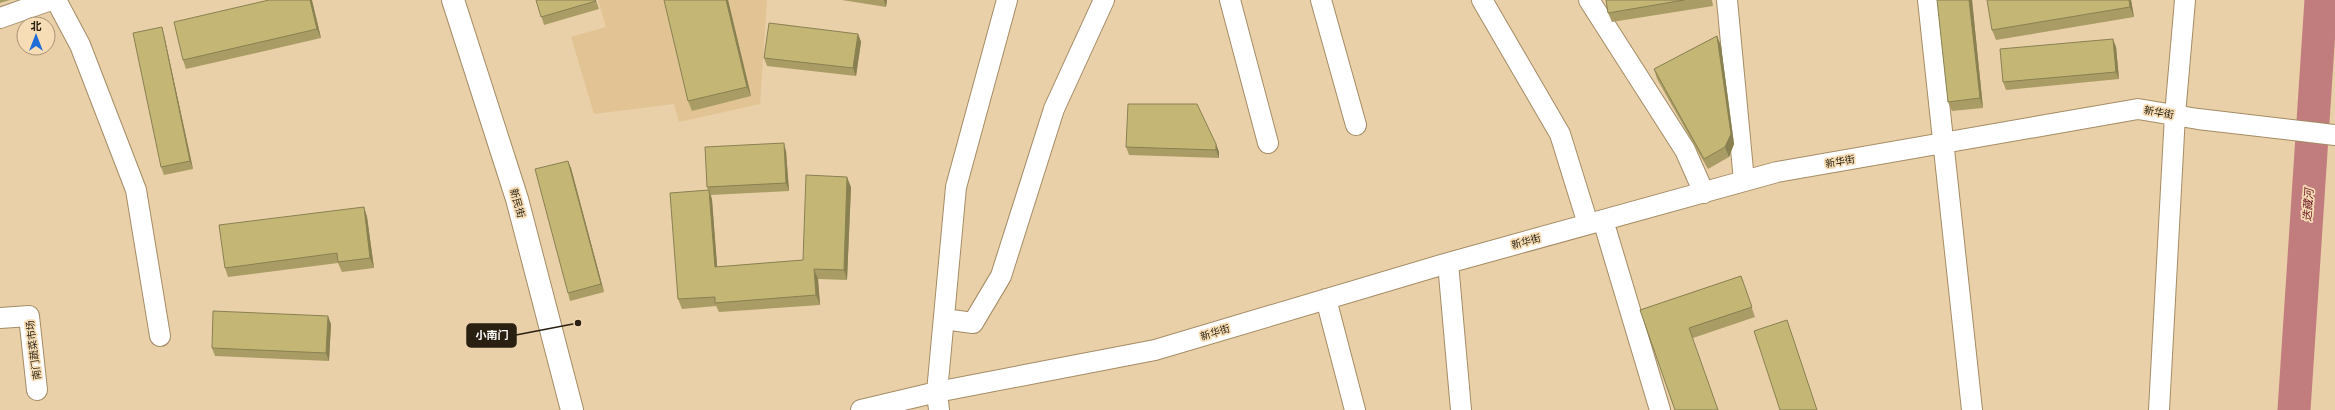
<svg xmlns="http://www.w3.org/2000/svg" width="2335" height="410" font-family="Lato,'Noto Sans SC',sans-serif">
  <rect width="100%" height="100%" fill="#ead0a8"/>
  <!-- built -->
  <path fill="#e1c394" d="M 598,0 L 767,0 L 760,104 L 679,122 L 674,104 L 594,114 L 571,37 L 606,27 Z"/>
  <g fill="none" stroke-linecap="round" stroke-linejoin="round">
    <!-- river -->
    <path stroke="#c17c7d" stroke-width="33" d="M 2294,410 L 2321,0"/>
    <defs>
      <path id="minor" d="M 56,0 L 80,45 L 136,190 L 160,336
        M 1230,0 L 1268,143
        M 1321,0 L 1356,125
        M 1482,0 L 1560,134 L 1588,224
        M 1589,0 L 1685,150 L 1704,193
        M 1727,0 L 1744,181
        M 1928,0 L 1972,410
        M 0,18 L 51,0
        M 1603,220 L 1660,410
        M 1448,263 L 1461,410
        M 1326,299 L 1355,410
        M 0,318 L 29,316 L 37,390
        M 944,319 L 973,323 L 1001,276 L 1054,109 L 1104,0
        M 861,410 L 937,392 L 1155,350 L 1448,263 L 1777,172 L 2138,109 L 2198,119 L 2335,135
        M 939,410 L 937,392 L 956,187 L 1007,0
        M 2159,410 L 2175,115 L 2185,0"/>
      <path id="major" d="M 453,0 L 517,199 L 572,410"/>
    </defs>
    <!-- minor casing -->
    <use href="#minor" stroke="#a48c66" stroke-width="22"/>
    <!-- major casing -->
    <use href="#major" stroke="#a48c66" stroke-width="24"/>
    <!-- minor -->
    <use href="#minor" stroke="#fff" stroke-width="20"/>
    <!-- major -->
    <use href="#major" stroke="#fff" stroke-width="22"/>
  </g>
  <!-- wall -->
  <path fill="#a99d65" d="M 0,0 L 10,0 L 0,3 Z
    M 312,0 L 321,38 L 186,69 L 183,60 Z
    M 536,0 L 596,0 L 599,9 L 544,25 Z
    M 728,0 L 751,96 L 692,111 L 688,101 Z
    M 842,0 L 887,0 L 886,7 Z
    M 1606,0 L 1712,0 L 1713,6 L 1612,22 L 1608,13 Z
    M 1972,0 L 1983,108 L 1952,111 L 1948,102 Z
    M 2131,0 L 2134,17 L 1996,40 L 1992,30 Z
    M 858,34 L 861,42 L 856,76 L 767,66 L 764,58 Z
    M 164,35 L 193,169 L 164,175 L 161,167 Z
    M 1717,36 L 1721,46 L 1734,144 L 1729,157 L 1708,169 L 1657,79 L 1654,69 Z
    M 2116,47 L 2119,79 L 2006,90 L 2003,82 Z
    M 1216,144 L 1219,152 L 1219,158 L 1129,155 L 1126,147 Z
    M 786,151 L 789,191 L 711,195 L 712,200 L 717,267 L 803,260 L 851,187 L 847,280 L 818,279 L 820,305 L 719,312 L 716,306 L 682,309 L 678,299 L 708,190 L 707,187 Z
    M 571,168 L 604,292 L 570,301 L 568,293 Z
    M 364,207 L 367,217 L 374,268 L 342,272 L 338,263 L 228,277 L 225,268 Z
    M 1741,276 L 1755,317 L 1693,338 L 1640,310 Z
    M 331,324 L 329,361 L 215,356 L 212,348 Z"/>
  <!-- shaded-wall -->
  <path fill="#898052" d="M 310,0 L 312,0 L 312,1 L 321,38 L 317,29 Z
    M 726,0 L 728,0 L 751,96 L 747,87 Z
    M 884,0 L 887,0 L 886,7 Z
    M 1969,0 L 1972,0 L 1983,108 L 1980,98 Z
    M 2129,0 L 2131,0 L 2134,17 L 2130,7 Z
    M 162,27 L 164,35 L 193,169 L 190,161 Z
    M 858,34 L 861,42 L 856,76 L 853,68 Z
    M 1717,36 L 1721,46 L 1734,144 L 1729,157 L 1725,147 Z
    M 2113,39 L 2116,47 L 2119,79 L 2116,72 Z
    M 784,143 L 786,151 L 789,191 L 786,183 Z
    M 1216,144 L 1219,152 L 1219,158 L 1216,150 Z
    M 568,161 L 571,168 L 604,292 L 601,284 Z
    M 847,177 L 851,187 L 847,280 L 844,270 Z
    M 709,190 L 712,200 L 718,277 L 715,267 Z
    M 364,207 L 367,217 L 374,268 L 370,258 Z
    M 814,269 L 818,279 L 820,305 L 816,295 Z
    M 328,316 L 331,324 L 329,361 L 326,353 Z"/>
  <!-- building -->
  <path fill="#c4b775" stroke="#898052" d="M 269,0 L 310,0 L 317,29 L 183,60 L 174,22 Z
    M 536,0 L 595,0 L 596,1 L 541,17 Z
    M 664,0 L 726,0 L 747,87 L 688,101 Z
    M 1606,0 L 1684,0 L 1608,13 Z
    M 1937,0 L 1969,0 L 1980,98 L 1948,102 Z
    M 1987,0 L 2129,0 L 2130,7 L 1992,30 Z
    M 769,23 L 858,34 L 853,68 L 764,58 Z
    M 162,27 L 190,161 L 161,167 L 133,33 Z
    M 1717,36 L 1731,134 L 1725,147 L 1704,159 L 1654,69 Z
    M 2113,39 L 2116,72 L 2003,82 L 2000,49 Z
    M 1128,104 L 1197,104 L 1216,144 L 1216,150 L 1126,147 Z
    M 784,143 L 786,183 L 707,187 L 705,147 Z
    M 568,161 L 601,284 L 568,293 L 535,169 Z
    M 806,175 L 847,177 L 844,270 L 814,269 L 816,295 L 715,303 L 715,297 L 678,299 L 670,193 L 709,190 L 715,267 L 803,260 Z
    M 364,207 L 370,258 L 338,262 L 337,253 L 225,268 L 219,225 Z
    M 1741,276 L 1752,307 L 1689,328 L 1718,410 L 1675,410 L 1640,310 Z
    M 213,311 L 328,316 L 326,353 L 212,348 Z
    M 1787,320 L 1817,410 L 1780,410 L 1754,331 Z"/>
  <g text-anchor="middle" stroke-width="3.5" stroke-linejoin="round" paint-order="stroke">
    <!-- street labels -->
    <g font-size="10" fill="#2a2011" stroke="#f7ddb5">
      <text transform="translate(2159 112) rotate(10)" y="4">新华街</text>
      <text transform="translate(1840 161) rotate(-10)" y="4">新华街</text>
      <text transform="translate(518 203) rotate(74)" y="4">新民街</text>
      <text transform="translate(1526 241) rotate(-15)" y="4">新华街</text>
      <text transform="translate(1215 332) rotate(-17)" y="4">新华街</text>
      <text transform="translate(33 350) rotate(-97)" y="4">南门蔬菜市场</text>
    </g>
    <!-- water labels -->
    <g font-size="11" font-style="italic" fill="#66111e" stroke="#f7ddb5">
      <text transform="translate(2308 205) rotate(-86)" y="4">迭藏河</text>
    </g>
  </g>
  <!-- callouts -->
  <path fill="none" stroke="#2a2011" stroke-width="1.5" d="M578 323L516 335"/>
  <circle fill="#2a2011" stroke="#f7ddb5" stroke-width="1.5" cx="578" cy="323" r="4"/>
  <rect fill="#2a2011" stroke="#2a2011" stroke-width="1.5" x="467" y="324" width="49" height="23" rx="4"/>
  <g font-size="11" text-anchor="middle" font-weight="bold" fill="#fff">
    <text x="492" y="339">小南门</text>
  </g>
  <!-- north arrow -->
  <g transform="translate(36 36)"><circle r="19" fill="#f7ddb5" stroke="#a59173"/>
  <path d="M0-3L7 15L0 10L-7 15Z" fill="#206cd7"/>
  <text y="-6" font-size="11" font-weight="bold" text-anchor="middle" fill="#2a2011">北</text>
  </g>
</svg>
